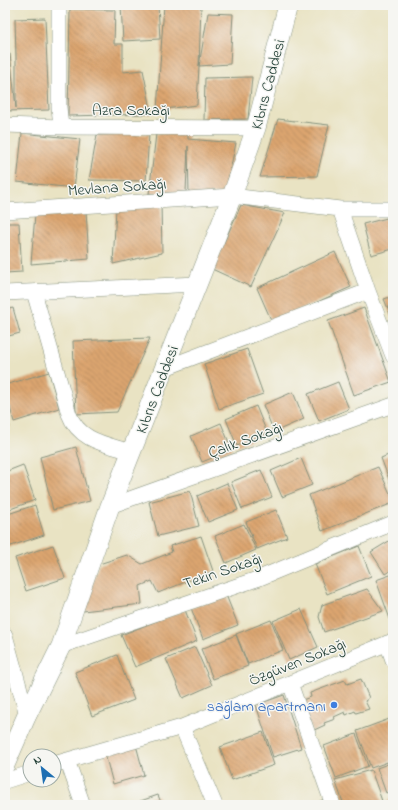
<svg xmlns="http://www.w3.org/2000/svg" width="398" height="810" font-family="'Indie Flower',sans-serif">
  <defs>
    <pattern id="building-back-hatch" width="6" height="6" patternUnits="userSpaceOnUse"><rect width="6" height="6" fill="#dca570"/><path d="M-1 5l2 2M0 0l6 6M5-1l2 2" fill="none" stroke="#b2885d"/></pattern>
  </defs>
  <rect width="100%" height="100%" fill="#f6f6f2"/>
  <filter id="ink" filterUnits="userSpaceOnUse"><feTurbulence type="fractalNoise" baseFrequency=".025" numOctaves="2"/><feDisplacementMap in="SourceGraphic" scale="8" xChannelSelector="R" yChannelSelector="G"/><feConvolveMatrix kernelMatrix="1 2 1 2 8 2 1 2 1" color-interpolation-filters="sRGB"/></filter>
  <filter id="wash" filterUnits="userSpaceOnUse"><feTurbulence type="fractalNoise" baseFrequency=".012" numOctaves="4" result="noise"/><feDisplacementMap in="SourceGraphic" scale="16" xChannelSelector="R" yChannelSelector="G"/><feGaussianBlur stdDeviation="0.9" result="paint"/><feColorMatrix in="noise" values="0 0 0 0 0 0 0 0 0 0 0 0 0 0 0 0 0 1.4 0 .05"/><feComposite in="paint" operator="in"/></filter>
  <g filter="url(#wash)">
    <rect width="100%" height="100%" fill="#e9e3c3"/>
    <g id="blocks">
      <!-- building -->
      <path fill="url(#building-back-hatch)" d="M 121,5 L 158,5 L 160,39 L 123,41 Z
        M 164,5 L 201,5 L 199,66 L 208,13 L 233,14 L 230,64 L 199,66 L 197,105 L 157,110 Z
        M 70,9 L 115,10 L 114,44 L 123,44 L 123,72 L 143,70 L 152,114 L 68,116 Z
        M 45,18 L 49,110 L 5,111 L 5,54 L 10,54 L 16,108 L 16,57 L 15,19 Z
        M 252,77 L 248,119 L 204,120 L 205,78 Z
        M 278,119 L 329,125 L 317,176 L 260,177 Z
        M 188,132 L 188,139 L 236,143 L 225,193 L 189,196 L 188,146 L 186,192 L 149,194 L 156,134 Z
        M 22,133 L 80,139 L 74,188 L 17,182 Z
        M 149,134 L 146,181 L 89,180 L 97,135 Z
        M 161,203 L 162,253 L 113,264 L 116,208 Z
        M 241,205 L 285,213 L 251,287 L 212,269 Z
        M 86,211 L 89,259 L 31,264 L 35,214 Z
        M 391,217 L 393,217 L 393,249 L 371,255 L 363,224 Z
        M 5,223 L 19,223 L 22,272 L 5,273 Z
        M 335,252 L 351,287 L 272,322 L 257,288 Z
        M 393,296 L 393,321 L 384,299 Z
        M 13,308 L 20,333 L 5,337 L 5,310 Z
        M 364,308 L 391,382 L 354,395 L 328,321 Z
        M 150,338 L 117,412 L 76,414 L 73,341 Z
        M 247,349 L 263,394 L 219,409 L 204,364 Z
        M 49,372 L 59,408 L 14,422 L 5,390 L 5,385 Z
        M 338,382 L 349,409 L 319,421 L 308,394 Z
        M 293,392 L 304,419 L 274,432 L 263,405 Z
        M 256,406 L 267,433 L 237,446 L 226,419 Z
        M 5,412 L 10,427 L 5,428 Z
        M 221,423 L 232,450 L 202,462 L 191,436 Z
        M 76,447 L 90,501 L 53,510 L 40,457 Z
        M 393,453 L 393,490 L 381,458 Z
        M 301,458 L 312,485 L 282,497 L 271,471 Z
        M 23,465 L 35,500 L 5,511 L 5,472 Z
        M 378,467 L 393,500 L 393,503 L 322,531 L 309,495 Z
        M 261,470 L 272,497 L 242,509 L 231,482 Z
        M 227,483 L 238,510 L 208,522 L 197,496 Z
        M 190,491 L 199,526 L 158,536 L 149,502 Z
        M 35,505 L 44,535 L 5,548 L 5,515 Z
        M 276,510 L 287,537 L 257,549 L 246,522 Z
        M 244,524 L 256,550 L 226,563 L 215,536 Z
        M 201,536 L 213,571 L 158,593 L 152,581 L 140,586 L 142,604 L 83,611 L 99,564 L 127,555 L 142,564 L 172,552 L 170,546 Z
        M 389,541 L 393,548 L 393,569 L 385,574 L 371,552 Z
        M 53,545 L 65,578 L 26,591 L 15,558 Z
        M 359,546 L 371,576 L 327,594 L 315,564 Z
        M 393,574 L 393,618 L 390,619 L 376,580 Z
        M 367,589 L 383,611 L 324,632 L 319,617 L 322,605 Z
        M 226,595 L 238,625 L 203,639 L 191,608 Z
        M 301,609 L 318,647 L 289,660 L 273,621 Z
        M 185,610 L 197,641 L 135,667 L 121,635 Z
        M 271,620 L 283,650 L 248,664 L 236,634 Z
        M 236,635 L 248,666 L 213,679 L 201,649 Z
        M 195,647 L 212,685 L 183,698 L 166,659 Z
        M 117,655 L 134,700 L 92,716 L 75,672 Z
        M 361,679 L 369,698 L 365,701 L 369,709 L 356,713 L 355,711 L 346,715 L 345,712 L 334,717 L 335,719 L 324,723 L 325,725 L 312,731 L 299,701 L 311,697 L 310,693 L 345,680 L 347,684 Z
        M 284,695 L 301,748 L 273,757 L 256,705 Z
        M 392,718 L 393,760 L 371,768 L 357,731 Z
        M 263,732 L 274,765 L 232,780 L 220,747 Z
        M 356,734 L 368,766 L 336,778 L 324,746 Z
        M 136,745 L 144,775 L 113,784 L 105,754 Z
        M 393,762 L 393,790 L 386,793 L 377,768 Z
        M 371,770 L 382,801 L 372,805 L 344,805 L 335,780 Z
        M 158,795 L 162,805 L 129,805 Z
        M 393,795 L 393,805 L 385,805 Z
        M 323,800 L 325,805 L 309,805 Z"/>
    </g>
  </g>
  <g filter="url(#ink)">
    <use href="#blocks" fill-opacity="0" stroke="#84907c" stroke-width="1"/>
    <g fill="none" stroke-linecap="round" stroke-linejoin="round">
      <defs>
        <path id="minor" d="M 59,5 L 59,107 L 61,127
          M 5,125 L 61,127 L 256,128
          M 340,209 L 368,291 L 393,356
          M 5,211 L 232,196 L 340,209 L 393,209
          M 34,292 L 69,414 C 79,441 106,444 131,452
          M 5,293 L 197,284
          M 165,368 L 368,291
          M 110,506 L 393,405
          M 5,635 L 27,715
          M 387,643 L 393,660
          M 61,646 L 257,579 L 393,523
          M 290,683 L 333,805
          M 182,727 L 215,805
          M 67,760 L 83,805
          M 54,764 L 182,727 L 393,641
          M 5,781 L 30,773"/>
        <path id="tertiary" d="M 5,765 L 27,715 L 61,646 L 110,506 L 232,196 L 256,128 L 288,5"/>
      </defs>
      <!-- minor casing -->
      <use href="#minor" stroke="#84907c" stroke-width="16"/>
      <!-- tertiary casing -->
      <use href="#tertiary" stroke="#84907c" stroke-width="20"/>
      <!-- minor -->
      <use href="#minor" stroke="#fff" stroke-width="15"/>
      <!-- tertiary -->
      <use href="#tertiary" stroke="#fff" stroke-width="19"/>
    </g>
  </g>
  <!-- markers -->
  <circle fill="#3f7fe0" stroke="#f6f6f2" stroke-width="1.5" cx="334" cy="705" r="4"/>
  <g text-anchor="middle" stroke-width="3" stroke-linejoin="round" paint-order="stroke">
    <!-- street labels -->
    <g font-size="16" fill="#1f3d34" stroke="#f6f6f2">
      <text transform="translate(267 84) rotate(-75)" y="6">Kıbrıs Caddesi</text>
      <text x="131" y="115">Azra Sokağı</text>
      <text transform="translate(117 186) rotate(-4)" y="6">Mevlana Sokağı</text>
      <text transform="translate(156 389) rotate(-69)" y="6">Kıbrıs Caddesi</text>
      <text transform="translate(245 439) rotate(-20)" y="6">Çalık Sokağı</text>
      <text transform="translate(222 570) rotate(-19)" y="6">Tekin Sokağı</text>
      <text transform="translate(297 661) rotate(-22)" y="6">Özgüven Sokağı</text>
    </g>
    <!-- shop labels -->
    <g font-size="16" fill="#366cbe" stroke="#f6f6f2" text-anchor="end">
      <text x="326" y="711">sağlam apartmanı</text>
    </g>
  </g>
  <!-- margin -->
  <rect width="398" height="810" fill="none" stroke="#f6f6f2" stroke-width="20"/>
  <!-- north arrow -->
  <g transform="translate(42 768) rotate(331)"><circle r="19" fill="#f6f6f2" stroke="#a0aca6"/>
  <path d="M0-3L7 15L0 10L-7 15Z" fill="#1f6fb2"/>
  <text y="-6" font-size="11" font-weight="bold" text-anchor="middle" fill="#1f3d34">N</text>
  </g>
</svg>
